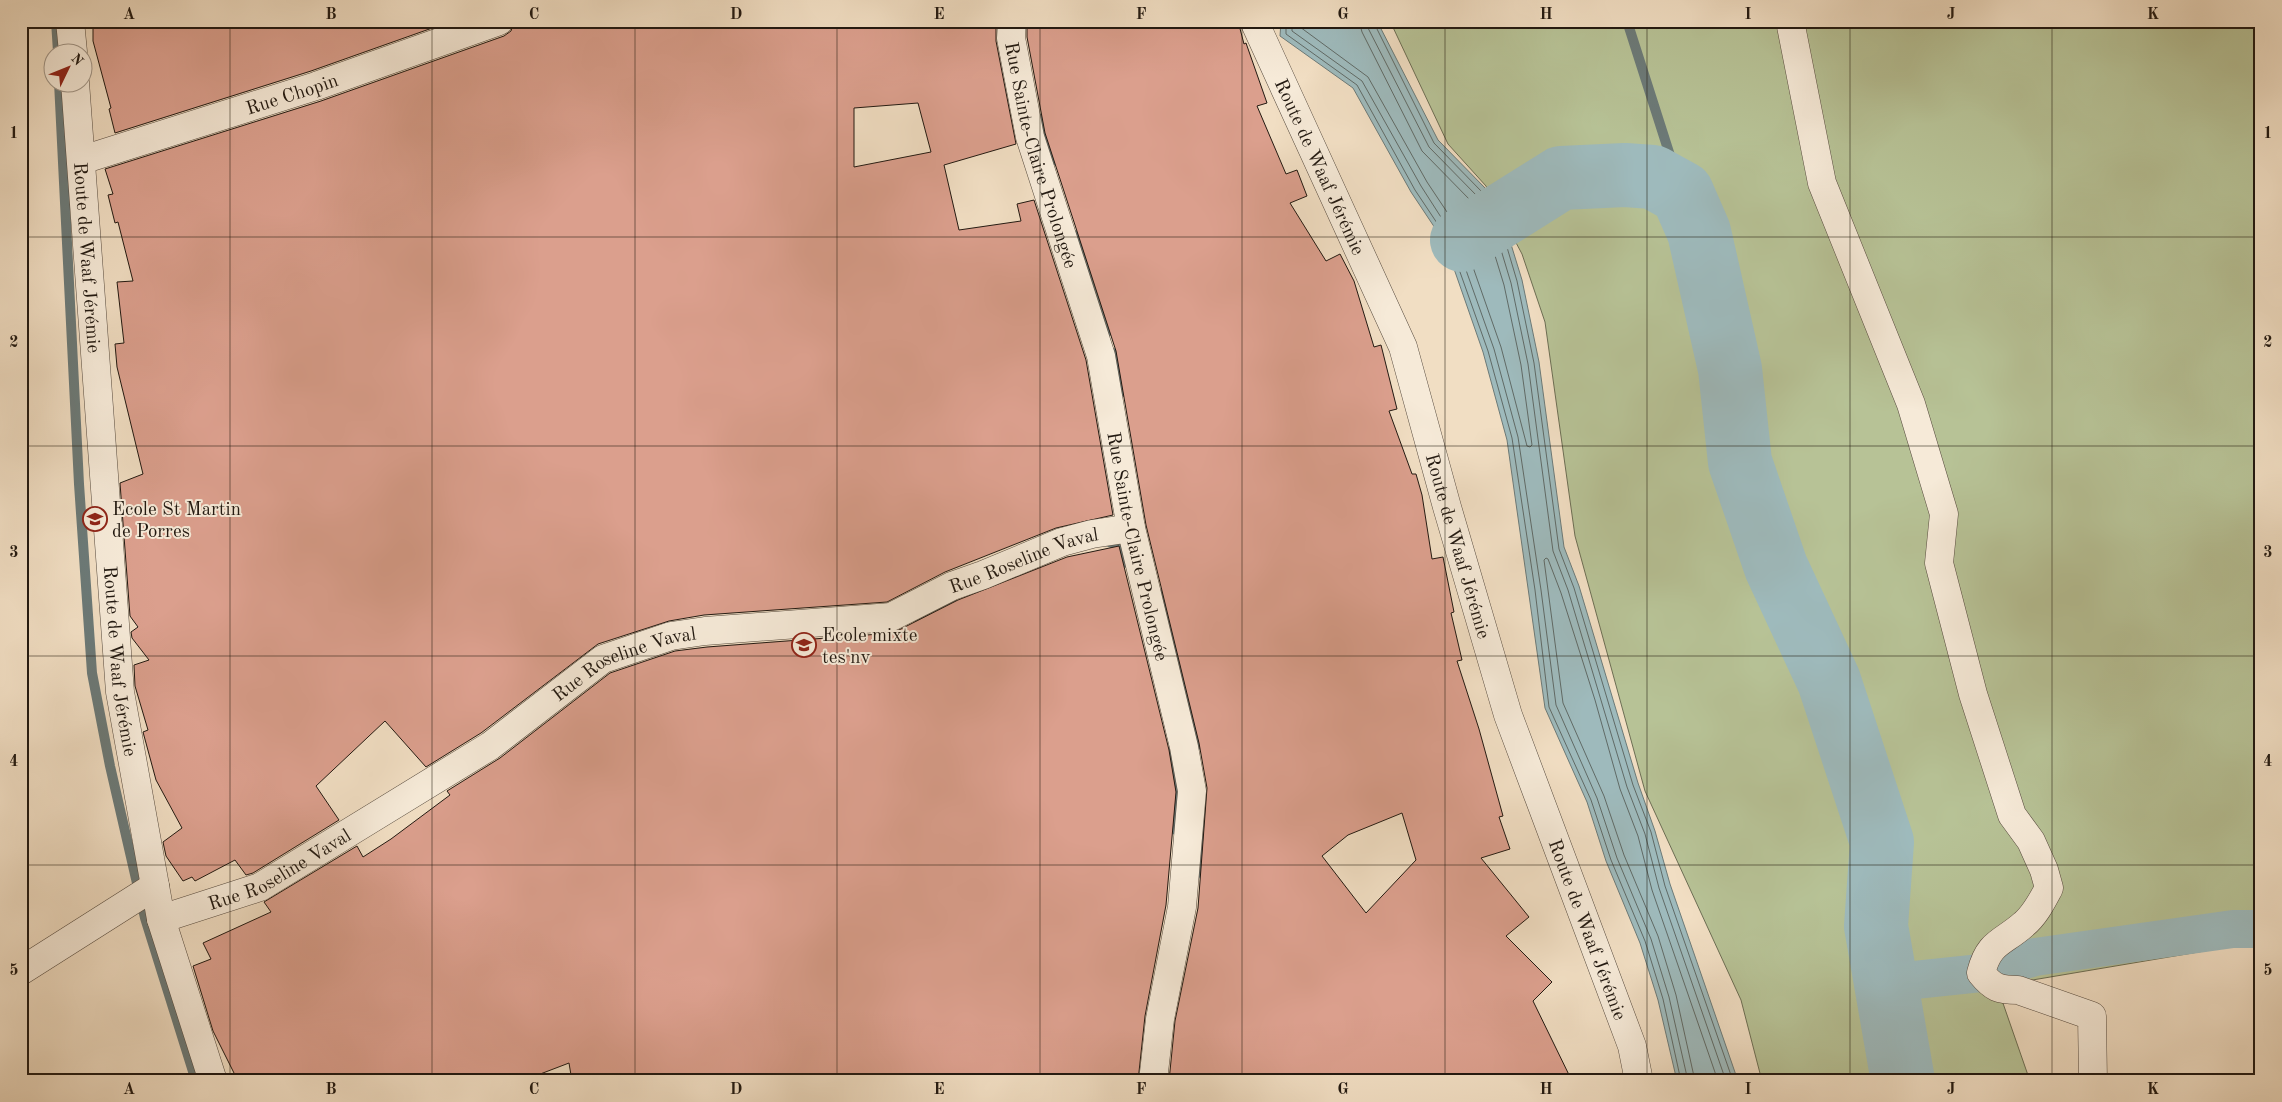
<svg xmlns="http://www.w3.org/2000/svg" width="2282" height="1102" font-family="'Old Standard TT',serif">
  <rect width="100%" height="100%" fill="#f1dec3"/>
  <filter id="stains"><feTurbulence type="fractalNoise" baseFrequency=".004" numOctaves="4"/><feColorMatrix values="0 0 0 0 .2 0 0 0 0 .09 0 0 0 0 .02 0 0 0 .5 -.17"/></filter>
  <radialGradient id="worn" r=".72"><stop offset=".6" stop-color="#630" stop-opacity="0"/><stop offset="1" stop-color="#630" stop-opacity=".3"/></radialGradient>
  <!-- green -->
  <path fill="#b7c296" stroke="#6c6e54" d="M 1390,21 L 2261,21 L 2261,945 L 2234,946 L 1997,986 L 2030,1081 L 1762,1081 L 1741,1000 L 1645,791 L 1575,536 L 1545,322 L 1522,254 L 1486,186 L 1448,144 Z"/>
  <!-- water -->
  <path fill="#9ebabc" stroke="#6c7a78" d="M 1281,21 L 1377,21 L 1438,140 L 1487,190 L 1502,215 L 1522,280 L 1539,362 L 1564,547 L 1579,586 L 1638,783 L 1655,831 L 1670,884 L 1738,1081 L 1677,1081 L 1658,1000 L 1640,943 L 1606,861 L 1587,802 L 1545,708 L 1507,440 L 1483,352 L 1445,243 L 1411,192 L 1353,88 L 1280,36 Z"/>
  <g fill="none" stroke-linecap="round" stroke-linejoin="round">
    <!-- shore -->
    <path stroke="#606a66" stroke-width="1" d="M 1286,21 L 1286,34 L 1357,85 L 1415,190 L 1449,241 L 1488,351 L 1512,438 L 1535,590 L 1549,707 L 1591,800 L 1611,860 L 1645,941 L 1663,999 L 1681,1081
      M 1292,21 L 1292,31 L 1362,81 L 1421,186 L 1455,239 L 1494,349 L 1518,437 L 1541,590 L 1556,705 L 1597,798 L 1617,858 L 1651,939 L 1669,997 L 1688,1081
      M 1299,21 L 1300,27 L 1368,77 L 1427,182 L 1461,233 L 1501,347 L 1527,446 L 1530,447 L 1532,445 L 1521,365 L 1504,285 L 1485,223 L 1472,202 L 1422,151 L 1362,32 L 1359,21
      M 1367,21 L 1368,28 L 1429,147 L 1478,197 L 1492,220 L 1511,283 L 1528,364 L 1553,551 L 1568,590 L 1627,787 L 1645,834 L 1659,888 L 1726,1081
      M 1373,21 L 1434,143 L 1483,193 L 1498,217 L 1517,281 L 1534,363 L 1559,549 L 1574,588 L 1633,785 L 1651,832 L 1665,886 L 1733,1081
      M 1695,1081 L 1676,995 L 1658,936 L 1624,855 L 1604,796 L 1563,703 L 1544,560 L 1546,558 L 1548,559 L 1561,593 L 1595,700 L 1620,789 L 1638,836 L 1652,890 L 1718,1081"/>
    <!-- stream -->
    <path stroke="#6c7a78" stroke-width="10" d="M 56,21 L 58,52
      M 1627,21 L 1682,193
      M 59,82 L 79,484 L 92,673 L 110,766 L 145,918 L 196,1081
      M 1038,118 L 1052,161
      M 1074,235 L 1096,289 L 1107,332
      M 1113,353 L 1125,392
      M 1104,541 C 1118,542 1123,552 1127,563
      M 1164,594 L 1180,673
      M 916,617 L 953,603
      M 1185,697 L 1192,720 L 1183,680 L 1193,715 L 1196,746
      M 1173,752 L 1176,830
      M 1195,876 C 1204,851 1204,829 1203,802"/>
    <!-- canal -->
    <path stroke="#9ebabc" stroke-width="38" d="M 1886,983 L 1981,973 L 2035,957 L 2233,929 L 2261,929"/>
    <!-- river -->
    <path stroke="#9ebabc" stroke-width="64" d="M 1462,240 L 1561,178 L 1625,175 L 1653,177 L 1682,193 L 1699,232 L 1730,369 L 1740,462 L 1776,567 L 1829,681 L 1882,842 L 1876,926 L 1903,1081"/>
  </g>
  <!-- building -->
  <path fill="#db9f8d" stroke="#221911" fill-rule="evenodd" d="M 93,21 L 452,21 L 311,71 L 115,133 L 109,109 L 111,108 L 93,41 Z
    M 514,21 L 976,21 L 996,23 L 996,41 L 1016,144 L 944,165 L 959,230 L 1021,221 L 1017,204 L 1034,200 L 1086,360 L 1113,515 L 1056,528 L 945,572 L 887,602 L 704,615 L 669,621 L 598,644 L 481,733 L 426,767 L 385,721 L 316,786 L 339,820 L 253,873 L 246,875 L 235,860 L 195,881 L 192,877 L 183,881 L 166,856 L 163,842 L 182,828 L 156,780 L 143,732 L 148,730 L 135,686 L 134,665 L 149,660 L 132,638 L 131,632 L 138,627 L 130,616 L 120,483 L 143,474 L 117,367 L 115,344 L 124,343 L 117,282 L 133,281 L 118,222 L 115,223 L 108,195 L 113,194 L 105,169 L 321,101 L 504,36 L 511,31 ZM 918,103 L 931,152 L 854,167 L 854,108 Z
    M 1031,21 L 1238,21 L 1244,44 L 1246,43 L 1267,103 L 1257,106 L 1286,174 L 1297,170 L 1307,196 L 1290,203 L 1326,261 L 1340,254 L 1354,281 L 1374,347 L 1381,345 L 1397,409 L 1389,411 L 1412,474 L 1416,474 L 1422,495 L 1432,559 L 1443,557 L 1454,612 L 1451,613 L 1462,660 L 1457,661 L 1479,729 L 1503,816 L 1499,817 L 1510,849 L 1481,858 L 1529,917 L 1506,936 L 1552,982 L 1533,1001 L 1572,1081 L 1169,1081 L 1175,1021 L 1198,908 L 1207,788 L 1199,743 L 1146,525 L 1116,351 L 1045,133 L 1027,37 L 1027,26 L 1031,26 ZM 1402,813 L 1416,860 L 1366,913 L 1322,856 L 1348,835 Z
    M 1119,546 L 1169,750 L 1176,792 L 1166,905 L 1145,1016 L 1138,1081 L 572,1081 L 569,1063 L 522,1081 L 238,1081 L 213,1031 L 193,966 L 211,959 L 203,943 L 271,912 L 264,902 L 357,846 L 363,857 L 391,839 L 450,795 L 447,791 L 500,758 L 610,673 L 675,651 L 707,647 L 893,633 L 958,600 L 1067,557 Z"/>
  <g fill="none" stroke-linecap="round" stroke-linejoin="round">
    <defs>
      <g id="minor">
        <path d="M 70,21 L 73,52"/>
        <path id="s1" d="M 1012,21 L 1011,38 L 1030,137 L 1101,356 L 1131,528 L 1184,747 L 1192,791 L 1182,907 L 1160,1019 L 1153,1081"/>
        <path id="s2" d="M 1254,21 L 1403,347 L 1447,507 L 1508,715 L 1632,1046 L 1639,1081"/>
        <path d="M 1790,21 L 1822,183 L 1911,404 L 1944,514 L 1939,563 L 1973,694 L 2012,815 L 2031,841 L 2044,870 L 2049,888 C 2042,901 2035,915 2024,924 C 2003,943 1989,941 1981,973 C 1993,988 1999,990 2018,990 L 2092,1016 L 2093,1081"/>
        <path id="s3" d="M 75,82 L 120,692 L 161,919 L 213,1081"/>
        <path id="s4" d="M 82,160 L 316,86 L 499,21"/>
        <path id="s5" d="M 161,919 L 260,887 L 490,746 L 603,659 L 671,636 L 705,631 L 891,617 L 952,586 L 983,575 L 1062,542 L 1092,534 L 1131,528"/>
        <path d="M 21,971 L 155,886"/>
      </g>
    </defs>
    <!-- minor casing -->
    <use href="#minor" stroke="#564a3e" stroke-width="29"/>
    <!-- minor -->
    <use href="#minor" stroke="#f6ead8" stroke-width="28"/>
  </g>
  <!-- grid -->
  <path fill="none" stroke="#221911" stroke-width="1" stroke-opacity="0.55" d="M 230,21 L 230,1081M 432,21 L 432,1081M 635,21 L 635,1081M 837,21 L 837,1081M 1040,21 L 1040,1081M 1242,21 L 1242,1081M 1445,21 L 1445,1081M 1647,21 L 1647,1081M 1850,21 L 1850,1081M 2052,21 L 2052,1081M 21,237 L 2261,237M 21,446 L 2261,446M 21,656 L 2261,656M 21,865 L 2261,865"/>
  <!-- icons -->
  <defs>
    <symbol id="school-ring" viewBox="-11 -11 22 22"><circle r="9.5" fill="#f6ead8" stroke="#8f2418" stroke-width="1.5"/><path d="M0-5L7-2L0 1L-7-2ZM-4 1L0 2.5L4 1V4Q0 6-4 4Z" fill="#8f2418"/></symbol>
  </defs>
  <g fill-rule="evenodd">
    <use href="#school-ring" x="81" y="505" width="28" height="28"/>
    <use href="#school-ring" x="790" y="631" width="28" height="28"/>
  </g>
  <g text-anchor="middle" stroke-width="4" stroke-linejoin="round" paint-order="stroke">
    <!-- street labels -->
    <g font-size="19" fill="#221911" stroke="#f6ead8">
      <text dy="7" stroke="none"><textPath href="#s4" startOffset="220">Rue Chopin</textPath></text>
      <text dy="7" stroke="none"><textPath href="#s1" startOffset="138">Rue Sainte-Claire Prolongée</textPath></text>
      <text dy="7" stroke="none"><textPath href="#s2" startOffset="160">Route de Waaf Jérémie</textPath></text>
      <text dy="7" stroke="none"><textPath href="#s3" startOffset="176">Route de Waaf Jérémie</textPath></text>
      <text dy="7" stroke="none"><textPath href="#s2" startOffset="565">Route de Waaf Jérémie</textPath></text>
      <text dy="7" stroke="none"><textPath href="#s1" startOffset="542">Rue Sainte-Claire Prolongée</textPath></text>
      <text dy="7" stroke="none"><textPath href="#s5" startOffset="954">Rue Roseline Vaval</textPath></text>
      <text dy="7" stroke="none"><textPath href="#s3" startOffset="581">Route de Waaf Jérémie</textPath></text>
      <text dy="7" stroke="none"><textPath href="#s5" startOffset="534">Rue Roseline Vaval</textPath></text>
      <text dy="7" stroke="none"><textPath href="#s5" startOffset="129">Rue Roseline Vaval</textPath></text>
      <text dy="7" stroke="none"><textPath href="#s2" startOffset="970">Route de Waaf Jérémie</textPath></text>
    </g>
    <!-- poi labels -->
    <g font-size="19" fill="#221911" stroke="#f6ead8" text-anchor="start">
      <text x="112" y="515">Ecole St Martin<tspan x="112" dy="22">de Porres</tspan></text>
      <text x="822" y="641">Ecole mixte<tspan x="822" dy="22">tes'nv</tspan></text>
    </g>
  </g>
  <!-- margin -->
  <rect width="2282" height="1102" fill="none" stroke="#f1dec3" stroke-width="55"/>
  <!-- north arrow -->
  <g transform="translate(68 68) rotate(47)"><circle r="24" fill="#f6ead8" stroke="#a19688"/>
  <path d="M0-4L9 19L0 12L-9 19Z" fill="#8f2418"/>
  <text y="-8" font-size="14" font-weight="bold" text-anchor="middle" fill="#221911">N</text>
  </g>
  <rect x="28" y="28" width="2226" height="1046" fill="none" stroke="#221911" stroke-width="2"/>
  <g font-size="16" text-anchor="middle" font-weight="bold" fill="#221911">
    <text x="129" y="19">A</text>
    <text x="331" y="19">B</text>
    <text x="534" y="19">C</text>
    <text x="736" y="19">D</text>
    <text x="939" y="19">E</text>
    <text x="1141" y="19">F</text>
    <text x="1343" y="19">G</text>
    <text x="1546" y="19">H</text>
    <text x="1748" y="19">I</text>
    <text x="1951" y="19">J</text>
    <text x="2153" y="19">K</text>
    <text x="14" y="138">1</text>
    <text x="2268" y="138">1</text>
    <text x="14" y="347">2</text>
    <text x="2268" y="347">2</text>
    <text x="14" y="557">3</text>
    <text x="2268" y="557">3</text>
    <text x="14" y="766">4</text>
    <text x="2268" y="766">4</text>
    <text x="14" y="975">5</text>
    <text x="2268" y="975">5</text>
    <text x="129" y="1094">A</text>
    <text x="331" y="1094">B</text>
    <text x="534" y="1094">C</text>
    <text x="736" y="1094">D</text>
    <text x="939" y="1094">E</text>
    <text x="1141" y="1094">F</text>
    <text x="1343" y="1094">G</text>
    <text x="1546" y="1094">H</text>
    <text x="1748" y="1094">I</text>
    <text x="1951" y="1094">J</text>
    <text x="2153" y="1094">K</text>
  </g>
  <rect width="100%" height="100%" filter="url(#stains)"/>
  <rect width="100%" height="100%" fill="url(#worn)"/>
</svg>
